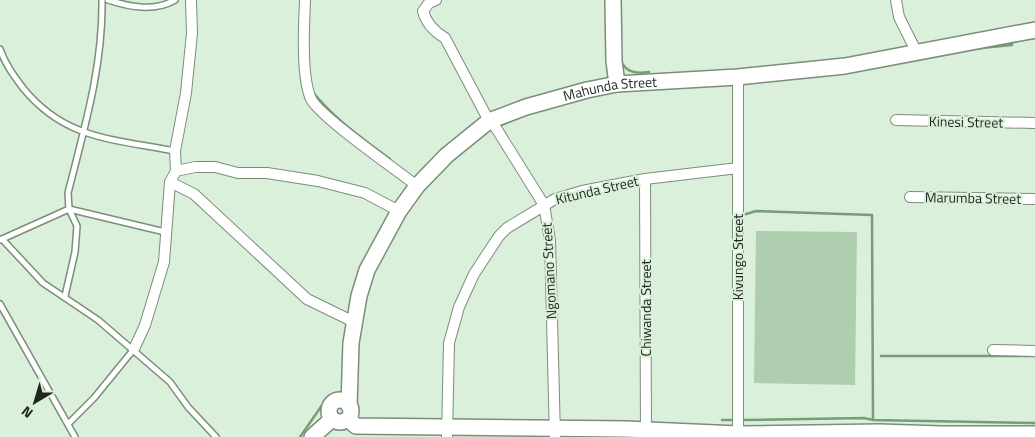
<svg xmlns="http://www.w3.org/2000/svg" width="1035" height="437" font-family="'Titillium Web',sans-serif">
  <rect width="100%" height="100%" fill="#daf0da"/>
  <!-- green -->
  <path fill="#afceaf" d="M 756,231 L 857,232 L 855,385 L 754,383 Z"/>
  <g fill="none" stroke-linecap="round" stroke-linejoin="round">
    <!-- stream -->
    <path stroke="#779d78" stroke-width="2.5" d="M 971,49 L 1012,45 L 1011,42 L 1035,38
      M 621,61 C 626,73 637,74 649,72
      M 312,91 C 334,119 362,138 390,159
      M 499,126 L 510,121
      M 742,218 L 743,215 L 756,211 L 872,215 L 873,420
      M 881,356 L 1035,356
      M 722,420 L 731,420
      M 742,420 L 864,418 L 873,420 L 1035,423
      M 300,437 L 325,401"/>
    <defs>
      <path id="lane" d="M 108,0 C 130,7 154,12 175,0
        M 0,49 C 5,64 14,76 23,88 C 65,140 114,139 175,151
        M 2,239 L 43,283 L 98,320 L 170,382 L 188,407 L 216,437
        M 0,240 L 69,209 L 165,232
        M 65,296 L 75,252 L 77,226 L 69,209 L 68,193 C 84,129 103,67 102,0
        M 0,304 L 75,437
        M 68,424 L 94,398 L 134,349"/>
      <path id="street" d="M 305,0 C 304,25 301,77 311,99 C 320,117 397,170 417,186
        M 436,0 L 429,3 L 423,11 C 426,23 435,32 445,38 L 489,121 L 496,128 L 544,205 L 550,240 L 555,437
        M 896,0 L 899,17 L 916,51
        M 738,77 L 738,437
        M 896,120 L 1035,123
        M 176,171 L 195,167 L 215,167 L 238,173 L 267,173 L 318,181 L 365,193 L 399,211
        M 645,179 L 646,436
        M 170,182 L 194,194 L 307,299 L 354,322
        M 910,197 L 1035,199
        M 134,349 L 145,325 L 164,262 L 170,182 L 176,171 L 175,151 L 186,93 L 192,33 L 191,0
        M 993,350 L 1035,351
        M 447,437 L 449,343 L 459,307 L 474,274 L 499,236 L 507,228 L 555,199 L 582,191 L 645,179 L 738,168"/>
      <g id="secondary">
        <path d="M 613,0 L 614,61 L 617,84"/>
        <circle cx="340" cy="411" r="11"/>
        <path id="s1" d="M 349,406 L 351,343 L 359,296 L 367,270 L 399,211 L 417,186 L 447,155 L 489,121 L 526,107 L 587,90 L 617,84 L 738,77 L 845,66 L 1035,30"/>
        <path d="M 348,419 L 356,426 L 626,429 L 738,434 L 879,432 L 941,434 L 1035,434"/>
        <path d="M 312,437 L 332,419"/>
      </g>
    </defs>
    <!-- lane casing -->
    <use href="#lane" stroke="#7a8e7a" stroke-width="8"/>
    <!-- street casing -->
    <use href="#street" stroke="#7a8e7a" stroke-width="12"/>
    <!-- secondary casing -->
    <use href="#secondary" stroke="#7a8e7a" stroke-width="18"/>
    <!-- lane -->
    <use href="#lane" stroke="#fff" stroke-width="5"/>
    <!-- street -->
    <use href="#street" stroke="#fff" stroke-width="10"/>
    <!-- secondary -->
    <use href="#secondary" stroke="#fff" stroke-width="15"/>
  </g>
  <g text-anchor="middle" stroke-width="4" stroke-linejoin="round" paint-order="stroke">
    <!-- street labels -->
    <g font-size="14" fill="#1d251d" stroke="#daf0da">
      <text dy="5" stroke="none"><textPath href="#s1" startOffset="459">Mahunda Street</textPath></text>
      <text transform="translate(966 122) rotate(1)" y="5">Kinesi Street</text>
      <text transform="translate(597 190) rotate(-13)" y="5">Kitunda Street</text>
      <text transform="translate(973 198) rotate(1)" y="5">Marumba Street</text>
      <text transform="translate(738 257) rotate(-90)" y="5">Kivungo Street</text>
      <text transform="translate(549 271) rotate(-93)" y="5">Ngomano Street</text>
      <text transform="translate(646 308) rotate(-90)" y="5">Chiwanda Street</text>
    </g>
  </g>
  <!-- north arrow -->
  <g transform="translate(35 402) rotate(218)" stroke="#daf0da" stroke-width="4" paint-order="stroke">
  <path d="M0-4L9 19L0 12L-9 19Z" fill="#1d251d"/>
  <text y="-8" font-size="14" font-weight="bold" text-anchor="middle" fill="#1d251d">N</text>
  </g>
</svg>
